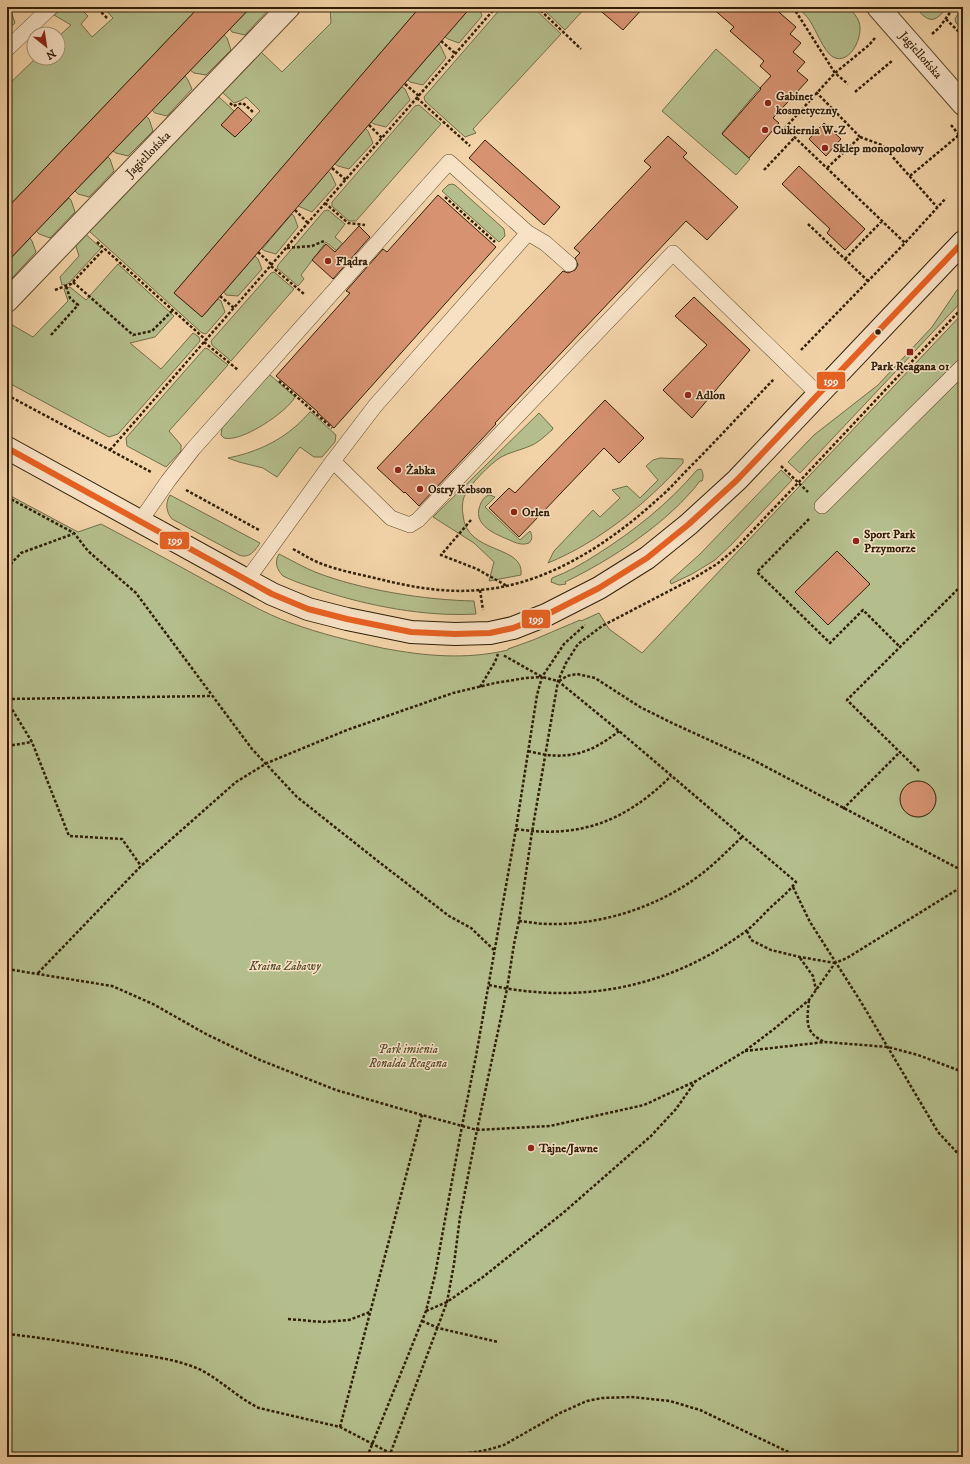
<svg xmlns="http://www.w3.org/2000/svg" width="970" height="1464" font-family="'IM FELL DW Pica',serif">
  <rect width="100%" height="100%" fill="#f2d3a7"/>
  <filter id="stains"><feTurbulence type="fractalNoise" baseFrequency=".005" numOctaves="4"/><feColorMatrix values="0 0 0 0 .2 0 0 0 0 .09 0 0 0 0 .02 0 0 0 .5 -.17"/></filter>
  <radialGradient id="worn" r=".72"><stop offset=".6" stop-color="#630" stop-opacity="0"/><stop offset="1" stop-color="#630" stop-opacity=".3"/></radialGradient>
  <!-- green -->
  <path fill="#b4be8c" stroke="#726e49" d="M 63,7 L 79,7 L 88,16 L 81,24 L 92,37 L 113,18 L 103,7 L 199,7 L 7,208 L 7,86 L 36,58 L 58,58 L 58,37 L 71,25 L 54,15 Z
    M 251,7 L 270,8 L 245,35 L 232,32 L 230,29 Z
    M 330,7 L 420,7 L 174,293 L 202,317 L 218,299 L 221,301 L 225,312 L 206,334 L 202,333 L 89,231 L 218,96 L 234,111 L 222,125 L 235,137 L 260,111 L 246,97 L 242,100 L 234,103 L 222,92 L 261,52 L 282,72 L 331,23 Z
    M 471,7 L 479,7 L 482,16 L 459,43 L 448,39 L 445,37 Z
    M 502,7 L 533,7 L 561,34 L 473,129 L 476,133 L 465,137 L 425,101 L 424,97 Z
    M 541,7 L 586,7 L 565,30 Z
    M 798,7 L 848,7 C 852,11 857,16 859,22 C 864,36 850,66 833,57 C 824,52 816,30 810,21 C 807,16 802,12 798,7 Z
    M 915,7 L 947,7 C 934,25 928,22 915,7 Z
    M 962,7 L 963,7 L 963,29 L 956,23 L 955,19 Z
    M 9,9 L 11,11 L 15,23 L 7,31 L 7,12 Z
    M 224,35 L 227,38 L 231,50 L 206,75 L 194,73 L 190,70 Z
    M 439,44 L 441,47 L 446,58 L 423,85 L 410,82 L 408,80 Z
    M 716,49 L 760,88 L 722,133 L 750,159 L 736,175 L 662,111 Z
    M 185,76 L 188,80 L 192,89 L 167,116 L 155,113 L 152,110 Z
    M 402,87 L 405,89 L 410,100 L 386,127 L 374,124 L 371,122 Z
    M 419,105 L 441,124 L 356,221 L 349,221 L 332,206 L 332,202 L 415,106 Z
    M 146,116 L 149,119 L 153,131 L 128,156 L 116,153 L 113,151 Z
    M 365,128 L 368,131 L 373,143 L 349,169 L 338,166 L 335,164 Z
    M 108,157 L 110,159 L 114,171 L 89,197 L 78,194 L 75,191 Z
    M 328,171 L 331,174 L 336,185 L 312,212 L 298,206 Z
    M 452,184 L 455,185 L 504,229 L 505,236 L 499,242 L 442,191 L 448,185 Z
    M 69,198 L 71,200 L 75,212 L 50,238 L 39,234 L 36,231 Z
    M 328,210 L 345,224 L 335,237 L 351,251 L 345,258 L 326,242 L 301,275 L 304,279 L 298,286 L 277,268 L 278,265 L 324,211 Z
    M 292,214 L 294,216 L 298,227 L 276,254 L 265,251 L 262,249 Z
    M 82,231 L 101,248 L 68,284 L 62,285 L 60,277 L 79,256 L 74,240 Z
    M 30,238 L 32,241 L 36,252 L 12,278 L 7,277 L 7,262 Z
    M 255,256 L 258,259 L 262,269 L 238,296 L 226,295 L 224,292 Z
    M 118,264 L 174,316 L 155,337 L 130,343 L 161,369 L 193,333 L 199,337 L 200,341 L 118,434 L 109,437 L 7,382 L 7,322 L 33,337 L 68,301 L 64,289 L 70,287 L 86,300 Z
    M 274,272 L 294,289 L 231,361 L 212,345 L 211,341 L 271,273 Z
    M 963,284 L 963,300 L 800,473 L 788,462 L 814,435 L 878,385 L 932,327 L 957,290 Z
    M 963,313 L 963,1457 L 7,1457 L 7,494 L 78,532 L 101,524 C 137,543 174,563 210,583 C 237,597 263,613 291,623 C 321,634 351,641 382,648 C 424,656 466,660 508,650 L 508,649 L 533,640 L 580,620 L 581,621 L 599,613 L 609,629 L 642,653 Z
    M 205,348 L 208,349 L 228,365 L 169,431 L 181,445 L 181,451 L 166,467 L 127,446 L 126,438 Z
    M 269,374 L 295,397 C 287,412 241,443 224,438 L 221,435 L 222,428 Z
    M 310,412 L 311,412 L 336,435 L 335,442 L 322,457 L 314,457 L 300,447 L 277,477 L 263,468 L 239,462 L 228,458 C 253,453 277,443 296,426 C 301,422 305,417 310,412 Z
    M 539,413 L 553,428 L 552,430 C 545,436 538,443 530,446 C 521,450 510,452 501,457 C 490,464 469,485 464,497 C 462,503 462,509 463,515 C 466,555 525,544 521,575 L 489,581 L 494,562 L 474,543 L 433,517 Z
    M 660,458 L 683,459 L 683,463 C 646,504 599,542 548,563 L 554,551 L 593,510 L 600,517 L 620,498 L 612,490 L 627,486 L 640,498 L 658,480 L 646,466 L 653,460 Z
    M 701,469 C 703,472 704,477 702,481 L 700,481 C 669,522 611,560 565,582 L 566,584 L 559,585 L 551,582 L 552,578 C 568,572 582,564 596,555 C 634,531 668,504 697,470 Z
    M 781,470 L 792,480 L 732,544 L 715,560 L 692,574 L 671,584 L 670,581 L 700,554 Z
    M 170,495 L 260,543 C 255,551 249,559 239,555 L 172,519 C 166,512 165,503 170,495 Z
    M 490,495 L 495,497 L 485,507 L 520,540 L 530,531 C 533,536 532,540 529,543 C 521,546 514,542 507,539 C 493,533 471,524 481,503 C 483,499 485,496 490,495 Z
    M 279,554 C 291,560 303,567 315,572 C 361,590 425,600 474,601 L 476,614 C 426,617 368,606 320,590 C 308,586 295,582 283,576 C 277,570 274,562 279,554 Z"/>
  <!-- building -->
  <path fill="#d69271" stroke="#301e06" d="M 199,7 L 251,7 L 7,262 L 7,208 Z
    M 420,7 L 471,7 L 202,317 L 174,293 Z
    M 596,7 L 644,7 L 623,30 Z
    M 711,7 L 773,7 L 796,27 L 790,34 L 801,43 L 793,52 L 805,62 L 797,71 L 808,80 L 773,118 L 779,123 L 749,158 L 722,134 L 761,89 L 760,88 L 771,76 L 760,66 L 764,61 L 730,31 L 734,27 Z
    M 238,107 L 252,120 L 235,137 L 221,125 Z
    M 824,123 L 841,139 L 826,156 L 809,139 Z
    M 668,136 L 687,153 L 683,157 L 738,207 L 707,240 L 686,221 L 495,423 L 496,424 L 419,506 L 405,492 L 404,493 L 377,468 L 563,271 L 568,273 L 575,270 L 578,265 L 575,258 L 580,253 L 574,248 L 651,167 L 644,161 Z
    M 485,140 L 560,207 L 544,225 L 469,158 Z
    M 799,166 L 865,229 L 845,250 L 827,233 L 830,229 L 782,184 Z
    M 438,195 L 496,247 L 334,428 L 317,412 L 318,412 L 276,376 L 350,293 L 346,291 L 383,249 L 387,252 Z
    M 359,226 L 370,237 L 333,279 L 312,260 L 326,244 L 335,252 Z
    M 694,297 L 750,350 L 692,418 L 663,390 L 707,345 L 675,316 Z
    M 605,400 L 644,438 L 619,463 L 604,448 L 519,537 L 489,508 L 509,488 L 515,493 Z
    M 837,551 L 870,584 L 828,625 L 795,592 Z
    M900 799a18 18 0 1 1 36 0a18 18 0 1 1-36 0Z"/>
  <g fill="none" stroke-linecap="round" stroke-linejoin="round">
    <defs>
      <path id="lane" d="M 7,49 L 51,7
        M 528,233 L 545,243 L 569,264
        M 333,461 L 391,518 L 410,525 L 418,520 L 673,253 L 818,394
        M 822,506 L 963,366
        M 141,520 L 168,481 L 193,449 L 449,162 L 528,233 L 375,406 L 333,461 L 247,580"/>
      <path id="street" d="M 878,7 L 963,104
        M 7,301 L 289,7"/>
      <path id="secondary" d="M 7,448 L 272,594 L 308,609 L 347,619 L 411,632 L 455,634 L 490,633 L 513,628 L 546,615 L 599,588 L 647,558 L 689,524 L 737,480 L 963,242"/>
    </defs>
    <!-- lane casing -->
    <use href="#lane" stroke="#604b2e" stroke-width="16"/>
    <!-- street casing -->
    <use href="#street" stroke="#604b2e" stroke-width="24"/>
    <!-- secondary casing -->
    <use href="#secondary" stroke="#301e06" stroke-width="24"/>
    <!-- path -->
    <path stroke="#301e06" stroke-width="2.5" stroke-dasharray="3 2" stroke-linecap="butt" d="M 14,7 L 18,11
      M 84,7 L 85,9 L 98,9 L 107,18
      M 488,7 L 492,11
      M 537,7 L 581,49
      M 793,7 L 835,73 L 848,84
      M 946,19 L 963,36
      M 932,34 L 939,28 L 954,7
      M 875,38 L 869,45 L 835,73 L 785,128 L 905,243
      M 441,41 L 456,54
      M 405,84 L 419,96
      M 816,92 L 860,137 L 827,168
      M 855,92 L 893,60
      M 417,98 L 470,146
      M 230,103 L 233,106 L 243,103 L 254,113
      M 369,125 L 382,138
      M 951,125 L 963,140
      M 860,137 L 882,145 L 937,207
      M 332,168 L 346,180
      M 764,170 L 795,137
      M 910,176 L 959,135
      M 445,197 L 495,242
      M 325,203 L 348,223 L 365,225
      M 295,210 L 308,223
      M 808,224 L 868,281
      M 97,242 L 206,340
      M 287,248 L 312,246 L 324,241
      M 258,252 L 272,265
      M 845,259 L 882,221
      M 271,266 L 304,294
      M 73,282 L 133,335 L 152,331 L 173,310
      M 55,290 L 71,284 L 104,249
      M 220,296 L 234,308
      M 51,335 L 78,305 L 70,298 L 66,286
      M 204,342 L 238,370
      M 801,350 L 905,243 L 946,198
      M 279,381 L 332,428
      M 7,395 L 151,472
      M 110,450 L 496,7
      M 781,466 L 808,492
      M 186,490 L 259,530
      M 7,497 L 74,533 L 88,551 L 136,593 L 252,749 L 297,797 L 379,862 L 449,916 L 471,928 L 494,950
      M 809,519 L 757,572 L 830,643 L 863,610 L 900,647
      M 471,520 L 441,555 L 477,569 L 507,586
      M 293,549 C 301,553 308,558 317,562 C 338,571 364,575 387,581 C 417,588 448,593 479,590 C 547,585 610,543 659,498 C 670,489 679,478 689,468 C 718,439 746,408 774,379
      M 7,568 L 21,553 L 73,534
      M 480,590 L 483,610
      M 559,681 L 567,676 L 577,674 L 595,678 L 640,707 L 672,723 L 755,761 L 963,871
      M 480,687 L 495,662 L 498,654
      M 7,699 L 212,696
      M 7,701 L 32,742 L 69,836 L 122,839 L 141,866
      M 7,746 L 32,742
      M 528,751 C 565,761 589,755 619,731
      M 919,771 L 847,700 L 963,584
      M 843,809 L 900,752
      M 516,829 C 580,839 626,821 671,776
      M 793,887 L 810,922 L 861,1002 L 938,1132 L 963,1159
      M 519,921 C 529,922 539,924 550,924 C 600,925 655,908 696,878 C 713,866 727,851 742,837
      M 747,931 L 751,940 L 771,950 L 800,957 L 835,963
      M 800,958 L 813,976 L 816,990
      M 7,969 L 112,986 L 153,1004 L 206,1034 L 260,1060 L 336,1090 L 422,1115 L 477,1130 L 550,1126 L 644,1105 L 696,1081 L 745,1051 L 774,1029 L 809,1000 L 835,963 L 847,958 L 963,886
      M 38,973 L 141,866 L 236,782 L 267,763 L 347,730 L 453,693 L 495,683 L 526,678 L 541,677
      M 489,985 C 580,1005 670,988 746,931 C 754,925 761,917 768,910 C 777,901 788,893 796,882 L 619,731 L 558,681 L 542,677 L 503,655
      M 809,1000 C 807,1021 804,1033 825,1042
      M 745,1051 L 825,1042 L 888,1047 L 918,1055 L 963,1072
      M 426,1311 L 447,1302 L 483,1277 L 563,1213 L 651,1136 L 676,1109 L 695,1082
      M 288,1319 L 323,1322 L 349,1320 L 370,1312
      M 422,1321 L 438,1328 L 498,1342
      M 7,1334 C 47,1338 85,1345 124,1352 C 149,1356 177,1359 201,1370 C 222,1381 238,1398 259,1408 L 340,1427 L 390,1453 L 426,1457
      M 340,1427 L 422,1115
      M 367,1457 L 426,1311 L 435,1275 L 462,1126 L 476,1056 L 516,829 L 537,695 L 542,677 L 564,644 L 585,625
      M 389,1457 L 447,1302 L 454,1264 L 460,1217 L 477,1130 L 507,989 L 514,944 L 519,921 L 532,832 L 558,681 L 566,663 L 578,644 L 602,626 L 694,578 L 717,564 L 734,550 L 798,483 L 963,307
      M 444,1457 L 487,1450 L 504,1445 L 560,1413 L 587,1401 L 602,1398 L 631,1397 L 670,1401 L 700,1410 L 799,1457"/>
    <!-- lane -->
    <use href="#lane" stroke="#f7e2c6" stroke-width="15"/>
    <!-- street -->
    <use href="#street" stroke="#f7e2c6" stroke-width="22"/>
    <!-- secondary -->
    <use href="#secondary" stroke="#f7e2c6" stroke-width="22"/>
    <defs>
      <path id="bus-1" d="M 7,448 L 272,594 L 308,609 L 347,619 L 411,632 L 455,634 L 490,633 L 513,628 L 546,615 L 599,588 L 647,558 L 689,524 L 737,480 L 963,242"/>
    </defs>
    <!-- bus-1 casing -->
    <use href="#bus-1" stroke="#f7e2c6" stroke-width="9"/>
    <!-- bus-1 -->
    <use href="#bus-1" stroke="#e86121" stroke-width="6"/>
  </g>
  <!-- markers -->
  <g fill="#8f2418" stroke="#f7e2c6" stroke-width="1.5">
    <circle cx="768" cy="103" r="4"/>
    <circle cx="765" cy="130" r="4"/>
    <circle cx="825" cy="148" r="4"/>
    <circle cx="328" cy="261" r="4"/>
    <rect x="906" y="348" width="8" height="8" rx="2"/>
    <circle cx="688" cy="395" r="4"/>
    <circle cx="398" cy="470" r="4"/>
    <circle cx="420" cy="489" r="4"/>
    <circle cx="514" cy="512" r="4"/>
    <circle cx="856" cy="541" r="4"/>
    <circle cx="531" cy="1148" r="4"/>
  </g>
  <circle fill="#301e06" stroke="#f7e2c6" stroke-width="1.5" cx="878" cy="332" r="3.5"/>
  <g text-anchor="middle" stroke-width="3" stroke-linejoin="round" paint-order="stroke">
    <!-- street labels -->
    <g font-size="12" fill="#301e06" stroke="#f7e2c6">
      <text transform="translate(921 55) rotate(49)" y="4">Jagiellońska</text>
      <text transform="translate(148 154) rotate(-46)" y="4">Jagiellońska</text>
    </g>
    <!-- poi labels -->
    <g font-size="12" font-weight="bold" fill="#301e06" stroke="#f7e2c6" text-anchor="start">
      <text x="776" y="100">Gabinet<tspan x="776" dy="14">kosmetyczny</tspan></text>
      <text x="773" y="134">Cukiernia W-Z</text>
      <text x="833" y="152">Sklep monopolowy</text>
      <text x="336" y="265">Flądra</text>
      <text x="910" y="370" text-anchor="middle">Park Reagana 01</text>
      <text x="696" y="399">Adlon</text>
      <text x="406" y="474">Żabka</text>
      <text x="428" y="493">Ostry Kebson</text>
      <text x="522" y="516">Orlen</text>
      <text x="864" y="538">Sport Park<tspan x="864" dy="14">Przymorze</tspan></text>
      <text x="539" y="1152">Tajne/Jawne</text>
    </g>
    <!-- park labels -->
    <g font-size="12" font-style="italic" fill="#584e2e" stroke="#f7e2c6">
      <text x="285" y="970">Kraina Zabawy</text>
      <text x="408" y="1053">Park imienia<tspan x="408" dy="14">Ronalda Reagana</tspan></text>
    </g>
  </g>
  <g stroke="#f7e2c6" stroke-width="1.5">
    <rect x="816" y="371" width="30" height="19" rx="4" fill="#e86121"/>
    <rect x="159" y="531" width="31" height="19" rx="4" fill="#e86121"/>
    <rect x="521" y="609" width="30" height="20" rx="4" fill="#e86121"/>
  </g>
  <g font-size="11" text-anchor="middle" font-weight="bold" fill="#fff">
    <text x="831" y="385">199</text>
    <text x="175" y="544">199</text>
    <text x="536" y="623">199</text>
  </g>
  <!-- margin -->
  <rect width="970" height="1464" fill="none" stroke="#f2d3a7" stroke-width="24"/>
  <rect x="8" y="8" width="954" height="1448" fill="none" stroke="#301e06" stroke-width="2"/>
  <rect x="12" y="12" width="946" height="1440" fill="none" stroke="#301e06"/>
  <!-- north arrow -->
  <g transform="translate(46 46) rotate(150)"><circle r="19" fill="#f7e2c6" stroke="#a79479"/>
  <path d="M0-3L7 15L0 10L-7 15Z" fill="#8f2418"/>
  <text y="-6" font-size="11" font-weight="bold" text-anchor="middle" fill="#301e06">N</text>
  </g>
  <rect width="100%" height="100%" filter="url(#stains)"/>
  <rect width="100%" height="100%" fill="url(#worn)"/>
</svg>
